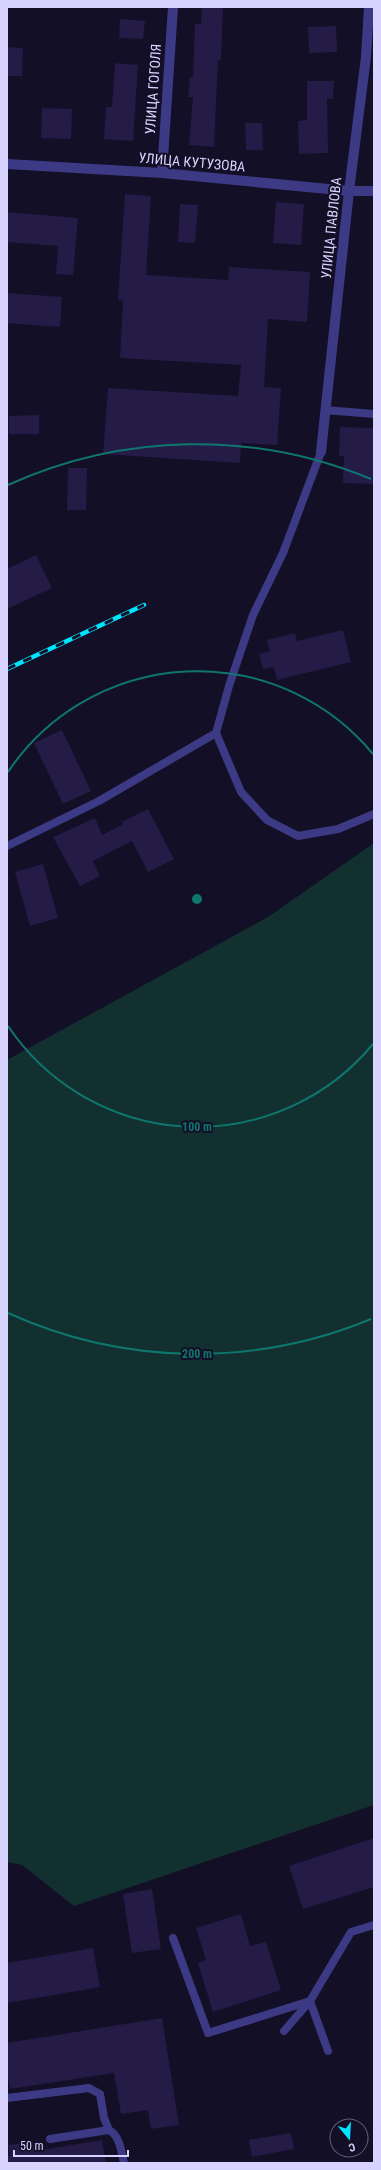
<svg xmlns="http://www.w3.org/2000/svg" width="381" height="2170" font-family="'Roboto Condensed',sans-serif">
  <rect width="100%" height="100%" fill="#130f26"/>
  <!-- green -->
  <path fill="#12302f" d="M 374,843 L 374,1805 L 74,1906 L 22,1865 L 7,1862 L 7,1060 L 268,917 Z"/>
  <!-- building -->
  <path fill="#241b47" d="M 202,7 L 223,7 L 221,60 L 218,60 L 214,147 L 189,145 L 193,97 L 188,97 L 190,77 L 193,77 L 195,24 L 201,24 Z
    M 120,19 L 145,21 L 143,39 L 119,38 Z
    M 336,26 L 337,52 L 309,53 L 308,27 Z
    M 7,47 L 23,48 L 22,76 L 7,76 Z
    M 115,63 L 138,65 L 133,141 L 104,139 L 106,107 L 112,107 Z
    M 307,81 L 334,81 L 333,99 L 327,99 L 328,153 L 299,154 L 298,121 L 307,120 Z
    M 42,108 L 72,109 L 71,139 L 41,138 Z
    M 245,123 L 262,123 L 263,150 L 246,150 Z
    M 125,194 L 151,196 L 146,275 L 228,280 L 229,267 L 310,272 L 307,322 L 268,319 L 264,387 L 281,388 L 277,445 L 241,443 L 240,463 L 103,454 L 108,388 L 238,396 L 241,365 L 120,358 L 123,301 L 118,300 Z
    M 276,202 L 304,204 L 301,245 L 273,243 Z
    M 180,204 L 198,205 L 195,243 L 178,242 Z
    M 7,212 L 78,218 L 73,275 L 56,274 L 58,246 L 7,242 Z
    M 7,293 L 62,297 L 60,327 L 7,323 Z
    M 39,415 L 39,434 L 9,434 L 9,416 Z
    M 340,427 L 374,428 L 374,484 L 343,483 L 344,456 L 339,456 Z
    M 68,468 L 87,468 L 86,510 L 67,510 Z
    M 36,555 L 52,588 L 7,609 L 7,569 Z
    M 343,630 L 351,662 L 277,680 L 274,667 L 263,669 L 259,654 L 270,651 L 267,640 L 295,633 L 297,641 Z
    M 62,730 L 91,791 L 63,804 L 34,743 Z
    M 148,809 L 174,859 L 148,872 L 132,841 L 93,861 L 100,876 L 80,886 L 53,837 L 95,818 L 102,835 L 123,824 L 122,822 Z
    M 43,864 L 58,918 L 30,926 L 15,872 Z
    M 374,1838 L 374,1887 L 303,1909 L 289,1866 Z
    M 152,1889 L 161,1949 L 132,1953 L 123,1894 Z
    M 241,1914 L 250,1946 L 266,1942 L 281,1990 L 213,2012 L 198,1963 L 206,1960 L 196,1928 Z
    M 93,1948 L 100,1987 L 7,2003 L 7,1963 Z
    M 162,2018 L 179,2125 L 151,2129 L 148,2110 L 121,2114 L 114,2073 L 10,2089 L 7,2072 L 7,2043 Z
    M 291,2133 L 294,2149 L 252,2157 L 249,2140 Z
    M 102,2140 L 106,2163 L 7,2163 L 7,2156 L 10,2155 L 8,2145 L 33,2142 L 35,2151 Z"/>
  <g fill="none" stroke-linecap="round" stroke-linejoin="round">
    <!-- service -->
    <path stroke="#3d3a85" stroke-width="8" d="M 325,410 L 374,414
      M 216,733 L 241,792 L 267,820 L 298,836 L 338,829 L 374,814
      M 7,846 L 99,801 L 216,733 L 229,686 L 253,615 L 283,553 L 321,452
      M 173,1938 L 208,2033 L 310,2001 L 351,1932 L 374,1925
      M 284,2031 L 310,2001 L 328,2051
      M 7,2098 L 89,2088 L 100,2094 L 104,2118 L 109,2130 C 120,2136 121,2151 124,2163
      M 50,2139 L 109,2130"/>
    <!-- minor -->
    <path stroke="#3d3a85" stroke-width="10" d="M 7,164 L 162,173 L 349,191 L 374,191
      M 162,173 L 173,7
      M 321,452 L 349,191 L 366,57 L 369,7"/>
    <defs>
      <path id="rail" d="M 7,669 L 144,605"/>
    </defs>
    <!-- rail casing -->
    <use href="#rail" stroke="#00e5ff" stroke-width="4.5"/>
    <!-- rail -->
    <use href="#rail" stroke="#130f26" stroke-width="3" stroke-dasharray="9" stroke-linecap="butt"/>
  </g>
  <!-- distance rings -->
  <g fill="none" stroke="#0f766e" stroke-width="2">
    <path d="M373 1044A228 228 0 0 1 8 1026M8 772A228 228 0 0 1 373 754"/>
    <path d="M371 1319A455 455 0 0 1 8 1313M8 485A455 455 0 0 1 371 479"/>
  </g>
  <g text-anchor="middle" stroke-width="4" stroke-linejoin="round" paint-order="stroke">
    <!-- street labels -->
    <g font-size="14" fill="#d9d4ff" stroke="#130f26">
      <text transform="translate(153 89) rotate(-86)" y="5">УЛИЦА ГОГОЛЯ</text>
      <text transform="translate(192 162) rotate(5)" y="5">УЛИЦА КУТУЗОВА</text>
      <text transform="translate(331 228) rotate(-84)" y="5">УЛИЦА ПАВЛОВА</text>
    </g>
  </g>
  <circle cx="197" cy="899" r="6" fill="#0f766e" stroke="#130f26" stroke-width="2"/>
  <g font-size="12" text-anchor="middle" font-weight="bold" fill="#0f766e" stroke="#130f26" stroke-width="4" stroke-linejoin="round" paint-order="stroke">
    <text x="197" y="1131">100 m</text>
    <text x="197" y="1358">200 m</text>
  </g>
  <!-- border -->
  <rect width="381" height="2170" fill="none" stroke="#d9d4ff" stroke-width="16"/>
  <!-- north arrow -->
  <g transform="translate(349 2138) rotate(162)"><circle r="19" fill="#130f26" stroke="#625e7d"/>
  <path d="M0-3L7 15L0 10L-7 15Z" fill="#00e5ff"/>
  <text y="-6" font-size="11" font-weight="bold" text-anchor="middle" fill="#d9d4ff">С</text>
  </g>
  <!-- scale -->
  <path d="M14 2150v6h114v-6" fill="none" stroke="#d9d4ff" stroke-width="2"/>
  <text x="20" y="2150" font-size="12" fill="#d9d4ff" stroke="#130f26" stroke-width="3" paint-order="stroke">50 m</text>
</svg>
